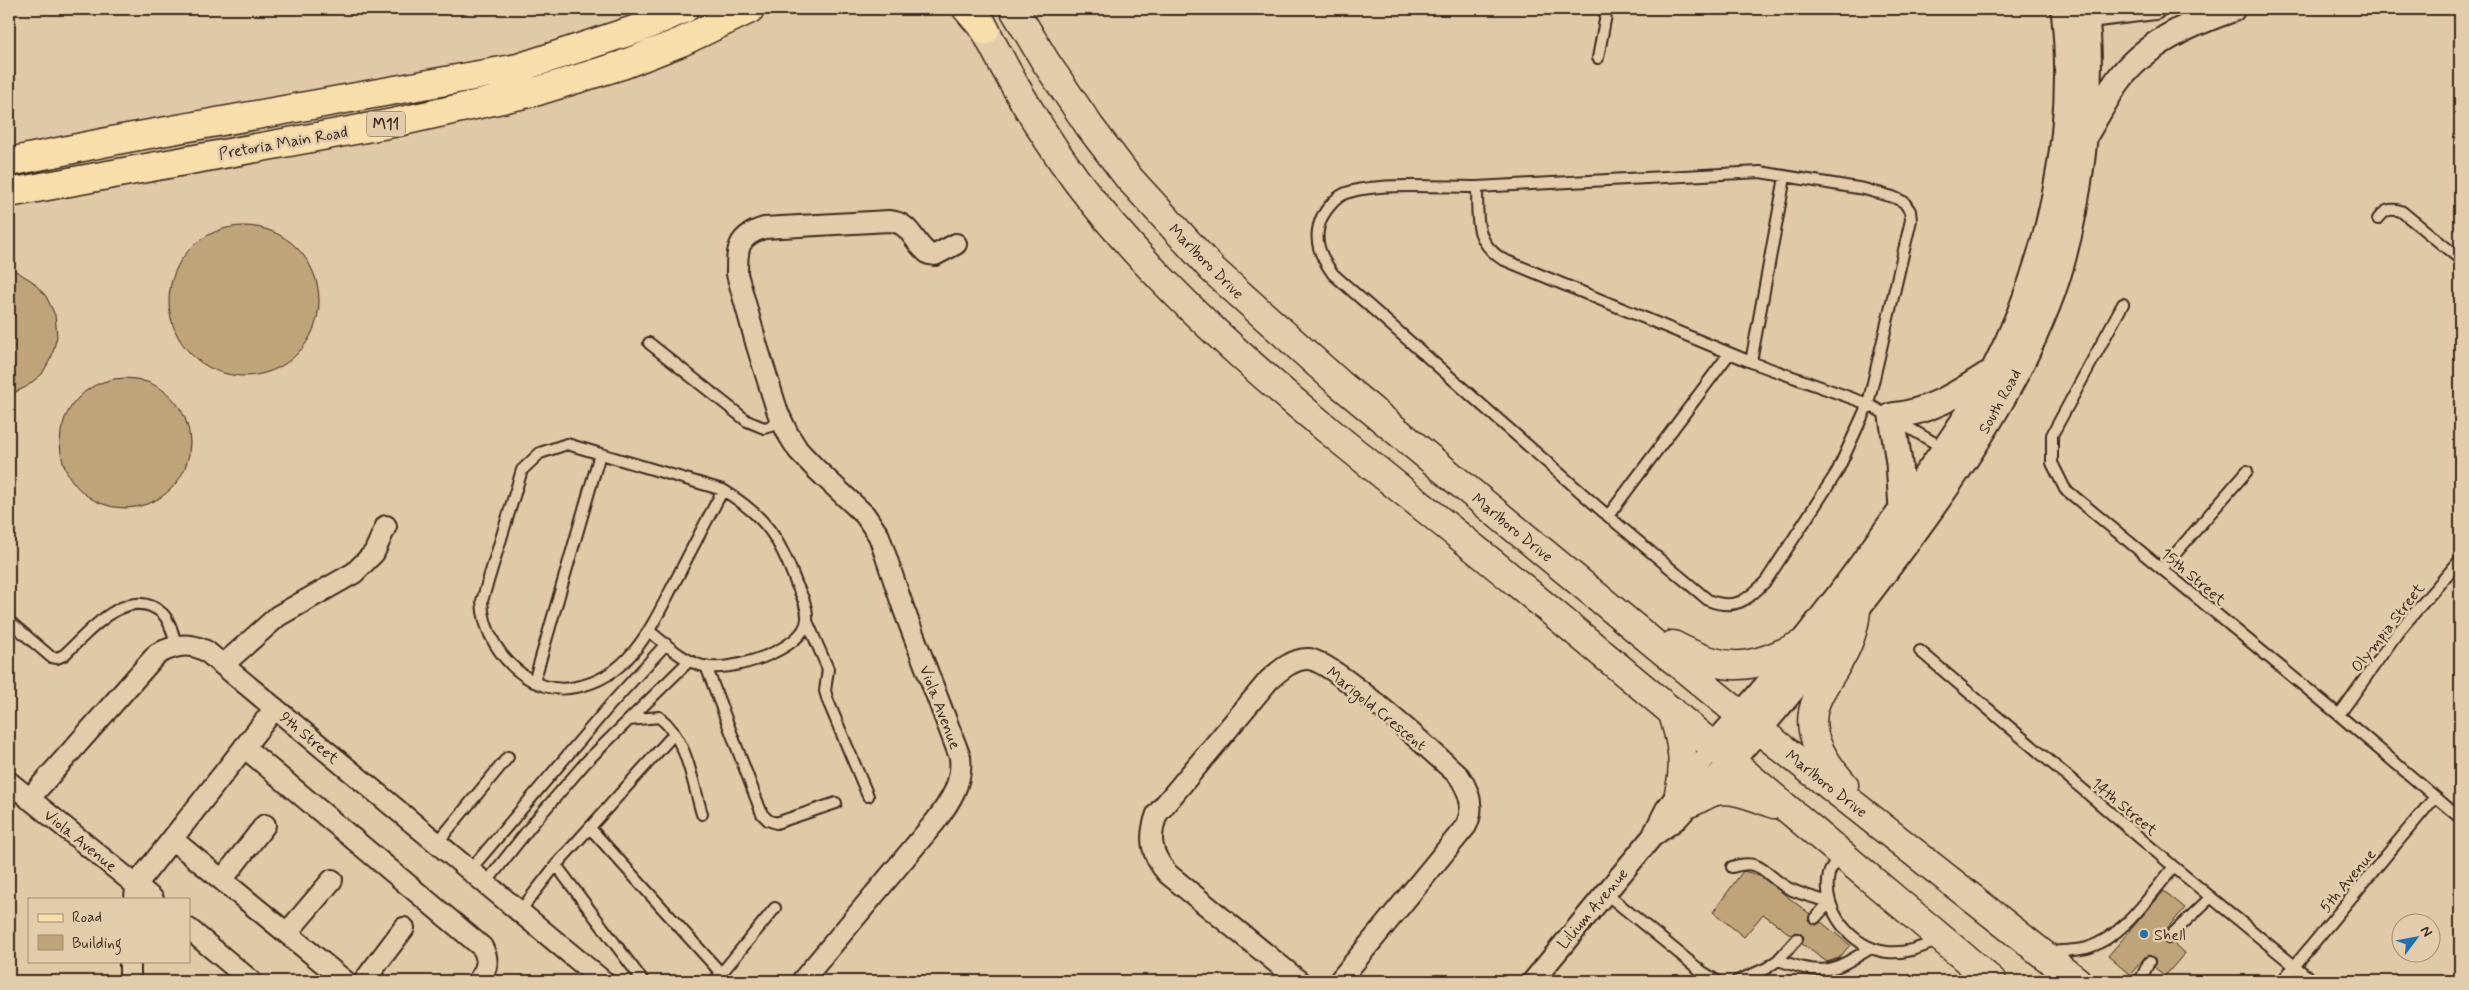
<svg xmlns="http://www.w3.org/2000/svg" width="2469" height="990" font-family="Mynerve,sans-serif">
  <rect width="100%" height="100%" fill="#e0c9a6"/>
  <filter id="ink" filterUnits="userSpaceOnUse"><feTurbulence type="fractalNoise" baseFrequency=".02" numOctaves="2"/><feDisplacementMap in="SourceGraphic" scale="10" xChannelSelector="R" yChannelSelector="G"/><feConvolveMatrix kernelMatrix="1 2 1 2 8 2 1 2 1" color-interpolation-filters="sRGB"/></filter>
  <g filter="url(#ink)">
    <!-- building -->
    <path fill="#bfa47a" stroke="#3b2a1e" d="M169 301a75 75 0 1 1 150 0a75 75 0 1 1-150 0Z
      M 9,267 L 32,281 L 46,296 L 55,315 L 57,336 L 52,356 L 42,374 L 26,387 L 9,395 Z
      M60 443a65 65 0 1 1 130 0a65 65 0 1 1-130 0Z
      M 1743,871 L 1759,875 L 1810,914 L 1808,920 L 1811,923 L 1817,925 L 1821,922 L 1850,945 L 1839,958 L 1827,962 L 1802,944 L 1804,937 L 1801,934 L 1795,932 L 1791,935 L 1763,914 L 1744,937 L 1713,912 Z
      M 2164,891 L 2185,908 L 2163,933 L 2162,940 L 2167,945 L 2173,942 L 2185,953 L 2165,976 L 2154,967 L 2155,959 L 2149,955 L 2145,957 L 2130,975 L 2108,956 Z"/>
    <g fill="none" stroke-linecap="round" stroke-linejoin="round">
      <defs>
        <path id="service" d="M 1598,58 L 1607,9
          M 1477,187 L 1760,172 L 1864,189 L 1893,197 L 1904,202 L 1910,211 L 1911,220 L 1868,404 L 1837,472 L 1766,581 C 1748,600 1735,611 1708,600 L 1608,516 L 1333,274 C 1320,256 1312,239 1322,217 C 1327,208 1336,197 1346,193 C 1377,182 1442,187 1477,187 C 1478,218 1473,240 1502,259 L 1751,362 L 1868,404 L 1945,449
          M 2378,219 C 2385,210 2389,208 2401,211 L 2460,259
          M 2123,304 L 2052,435 L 2052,463 L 2065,489 L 2339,715 L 2460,818
          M 649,343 L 747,421 L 764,428 L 783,423
          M 1751,362 L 1785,177
          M 1608,516 L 1729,354
          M 2162,569 L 2247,471
          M 9,621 L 51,657 L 57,658 L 64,655 C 88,633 129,582 163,614 C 171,622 173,636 177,646
          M 807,621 L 828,669 L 825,691 L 828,701 L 868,796
          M 649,631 C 666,644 682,660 703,666 C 729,673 805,650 807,619 C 808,607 801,594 796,583 C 779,537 765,516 723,490 L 567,444 L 540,453 L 522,470 L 482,601 C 483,632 501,660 526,677 C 541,687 559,691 576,687 C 633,677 655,619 679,574 C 693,546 708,518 723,490
          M 1920,651 L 2174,867 L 2313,981
          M 706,666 L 762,814 L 768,820 L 776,823 L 836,803
          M 534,682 L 600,454
          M 2339,715 L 2398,632 L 2460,560
          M 629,720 L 659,717 C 687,738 692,781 702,814
          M 590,828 L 721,973
          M 437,843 L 508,757
          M 1840,854 C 1836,860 1831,867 1829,874 C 1821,910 1852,948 1887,952 C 1906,954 1922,947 1939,940
          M 556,865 L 643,981
          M 1732,867 C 1762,857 1765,876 1788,888 C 1801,895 1816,898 1830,902 L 1815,918
          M 470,870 L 611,704 L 666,644
          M 486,883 L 535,821 L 586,762 L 689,661
          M 1604,892 L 1701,971 L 1717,981
          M 520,911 L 556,865 L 674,734
          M 2168,938 L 2211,897
          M 2048,952 C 2060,951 2075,951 2087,948 C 2125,936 2149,896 2174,867
          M 1778,960 L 1797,939
          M 715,981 L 775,908
          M 1737,981 L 1767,968 L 1778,960 C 1824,976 1830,973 1871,948
          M 2140,981 L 2149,962
          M 2282,981 L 2435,797"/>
        <path id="minor" d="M 2073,19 L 2155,9
          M 223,665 L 278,616 L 354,573 L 374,553 L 386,526
          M 244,747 L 482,947 C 490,961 487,969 478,981
          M 9,782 L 153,899
          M 29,799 L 157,654 C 175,645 188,642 206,651 L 603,981
          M 1654,833 L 1666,809 L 1714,746
          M 172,839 L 345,981
          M 222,880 L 265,825
          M 135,899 L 136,885 L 275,708
          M 189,929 L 251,981
          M 287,933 L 332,880
          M 130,961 L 130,981
          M 364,981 L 404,928
          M 802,981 L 935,822 C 950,802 963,783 960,757 L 904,610 L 879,536 L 865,515 L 815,468 L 798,450 L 788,434 L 778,413 L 757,346 L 737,274 C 737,249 737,236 764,228 L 889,221 C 911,222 913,243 929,254 L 935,255 L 956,244
          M 1299,981 L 1168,874 C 1151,855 1148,838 1157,814 L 1269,680 C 1280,670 1294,658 1309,659 C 1334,662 1435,754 1459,776 C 1470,792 1475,808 1466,826 L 1339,981
          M 1533,981 L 1652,837 L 1677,819 L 1731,760"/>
        <path id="tertiary" d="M 2085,135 C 2096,117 2105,99 2117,82 C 2144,44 2189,24 2232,9
          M 1902,509 L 1899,463 L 1892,416 C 1929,412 1956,395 1987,375
          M 1714,746 C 1779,676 1838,600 1893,521 C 1928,472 1966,423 1994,370 C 2050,261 2078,131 2064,9
          M 1731,760 C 1786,700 1837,635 1886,570 C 1948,488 2009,402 2047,306 C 2078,229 2096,91 2085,9"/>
        <path id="secondary" d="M 975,9 C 1003,68 1037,127 1076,180 C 1194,336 1367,459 1517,583 C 1676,714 1834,848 1992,981
          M 1014,9 L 1045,61 L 1090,127 L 1128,177 L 1213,270 L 1340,384 L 1749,722 L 2077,981
          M 1673,645 C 1727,673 1748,671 1802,644
          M 1672,711 C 1681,739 1687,764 1679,793
          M 1844,785 C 1769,699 1849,687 1856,611
          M 1692,802 C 1699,799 1706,794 1713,792 C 1732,786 1757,798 1774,804"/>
        <path id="primary" d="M 967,9 L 985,30
          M 9,162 L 122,139 L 518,68 L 640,28 L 684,9
          M 9,193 L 393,123 L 538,91 L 622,65 L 681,42 L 750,9"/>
      </defs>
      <!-- service casing -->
      <use href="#service" stroke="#3b2a1e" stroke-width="14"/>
      <!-- minor casing -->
      <use href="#minor" stroke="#3b2a1e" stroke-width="24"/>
      <!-- tertiary casing -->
      <use href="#tertiary" stroke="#3b2a1e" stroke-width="29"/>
      <!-- secondary casing -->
      <use href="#secondary" stroke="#3b2a1e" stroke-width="31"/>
      <!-- primary casing -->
      <use href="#primary" stroke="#3b2a1e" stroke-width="31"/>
      <!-- service -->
      <use href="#service" stroke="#e2ccac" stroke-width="10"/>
      <!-- minor -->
      <use href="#minor" stroke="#e2ccac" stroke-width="20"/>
      <!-- tertiary -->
      <use href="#tertiary" stroke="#e2ccac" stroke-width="25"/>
      <!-- secondary -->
      <use href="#secondary" stroke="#e2ccac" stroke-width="28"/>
      <!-- primary -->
      <use href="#primary" stroke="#f8deab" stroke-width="28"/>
    </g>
  </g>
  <!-- markers -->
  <circle fill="#1f6fb2" stroke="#e2ccac" stroke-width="2" cx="2144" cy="934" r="5"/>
  <g text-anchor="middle" stroke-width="5" stroke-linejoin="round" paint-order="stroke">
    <!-- shield labels -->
    <rect fill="#e2ccac" stroke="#6d5b49" stroke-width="1" x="367" y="111.5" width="38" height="25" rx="4"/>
    <g font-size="15" font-weight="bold" fill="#3b2a1e">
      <text x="386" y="129">M11</text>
    </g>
    <!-- street labels -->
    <g font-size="16" fill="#3b2a1e" stroke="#e2ccac">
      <text transform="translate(283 142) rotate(-10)" y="6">Pretoria Main Road</text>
      <text transform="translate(1207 261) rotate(45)" y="6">Marlboro Drive</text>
      <text transform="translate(1999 401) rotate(-61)" y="6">South Road</text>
      <text transform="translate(1513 527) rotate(39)" y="6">Marlboro Drive</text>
      <text transform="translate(2194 576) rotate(40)" y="6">15th Street</text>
      <text transform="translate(2387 627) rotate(-52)" y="6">Olympia Street</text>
      <text transform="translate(941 707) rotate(69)" y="6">Viola Avenue</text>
      <text transform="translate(1377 708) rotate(39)" y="6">Marigold Crescent</text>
      <text transform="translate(310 737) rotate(40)" y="6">9th Street</text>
      <text transform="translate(1827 783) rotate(38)" y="6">Marlboro Drive</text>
      <text transform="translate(2125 806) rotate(40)" y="6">14th Street</text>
      <text transform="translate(81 840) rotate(39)" y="6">Viola Avenue</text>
      <text transform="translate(2347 880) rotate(-50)" y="6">5th Avenue</text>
      <text transform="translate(1592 908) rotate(-50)" y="6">Lilium Avenue</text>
    </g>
    <!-- poi labels -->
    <g font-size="16" fill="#3b2a1e" stroke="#e2ccac" text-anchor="start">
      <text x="2154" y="940">Shell</text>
    </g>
  </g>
  <!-- margin -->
  <rect width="2469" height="990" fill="none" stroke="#e2ccac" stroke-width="30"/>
  <rect x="15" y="15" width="2439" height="960" fill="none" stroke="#3b2a1e" stroke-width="2" filter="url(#ink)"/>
  <!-- legend -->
  <rect x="28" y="898" width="162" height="65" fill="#e2ccac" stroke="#9f8b73"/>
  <rect x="38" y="914" width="25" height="8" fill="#f8deab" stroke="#9f8b73"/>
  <text x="72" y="922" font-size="15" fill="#3b2a1e">Road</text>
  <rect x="38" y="935" width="25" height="15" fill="#bfa47a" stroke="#9f8b73"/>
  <text x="72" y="948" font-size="15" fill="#3b2a1e">Building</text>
  <!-- north arrow -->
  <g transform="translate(2416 938) rotate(58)"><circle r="24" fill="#e2ccac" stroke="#9f8b73"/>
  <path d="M0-4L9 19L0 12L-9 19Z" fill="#1f6fb2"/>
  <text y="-8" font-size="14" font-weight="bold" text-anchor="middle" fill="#3b2a1e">N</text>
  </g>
</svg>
